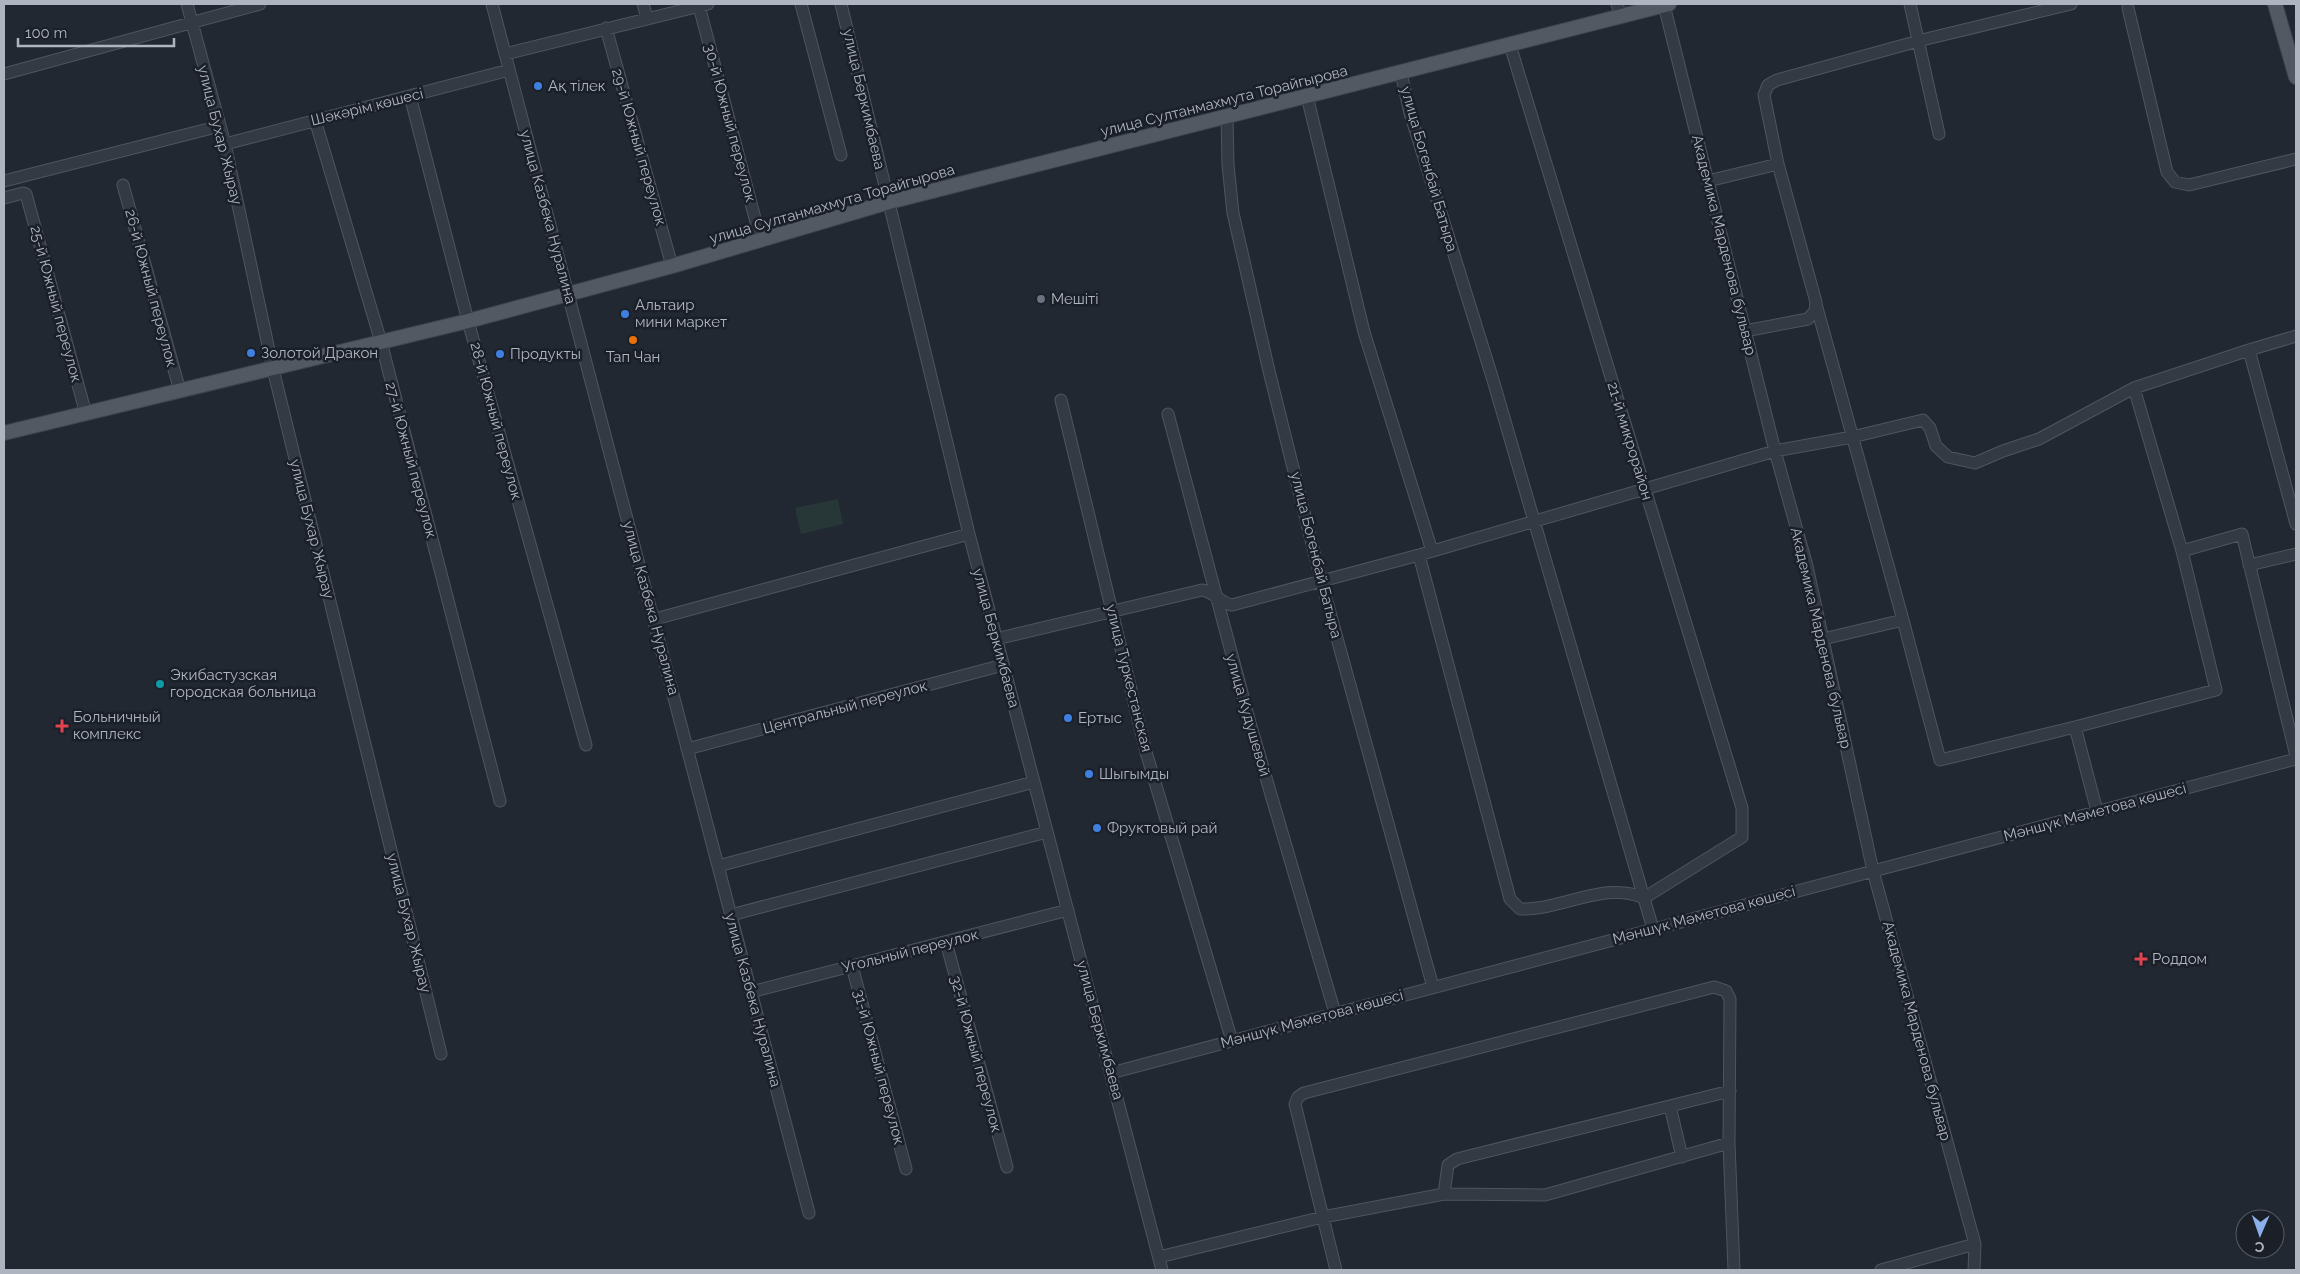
<svg xmlns="http://www.w3.org/2000/svg" width="2300" height="1274" font-family="Raleway,sans-serif">
  <rect width="100%" height="100%" fill="#212832"/>
  <!-- green -->
  <path fill="#273737" d="M 838,499 L 843,524 L 801,534 L 795,508 Z"/>
  <g fill="none" stroke-linecap="round" stroke-linejoin="round">
    <defs>
      <path id="minor" d="M 187,4 L 225,144 L 273,369 L 441,1054
        M 492,4 L 809,1213
        M 643,4 L 647,18
        M 801,4 L 841,155
        M 841,4 L 969,534 L 1162,1270
        M 1617,4 L 1621,17
        M 1910,4 L 1939,134
        M 1664,5 L 1775,451 L 1807,566 L 1873,871 L 1975,1244 L 1974,1270
        M 699,6 L 761,241
        M 2128,8 L 2167,172 L 2175,182 L 2189,185 L 2296,159
        M 606,28 L 672,266
        M 505,54 L 708,4
        M 1401,73 L 1410,113 L 1493,380 L 1653,929
        M 4,74 L 260,4
        M 410,96 L 468,321 L 586,745
        M 1307,96 L 1364,332 L 1432,551
        M 1227,117 L 1228,165 L 1233,213 L 1269,371 L 1321,580 L 1433,987
        M 315,120 L 381,342 L 500,801
        M 225,144 L 509,70
        M 4,181 L 220,126
        M 1708,181 L 1778,164
        M 123,185 L 180,391
        M 4,198 L 23,193 L 26,194 L 86,414
        M 1816,304 L 1903,620
        M 1745,331 L 1808,319 L 1815,311 L 1816,302 L 1778,164 L 1764,95 L 1768,85 L 1777,80 L 1922,40 L 2071,4
        M 2296,336 L 2249,350 L 2296,524
        M 1061,400 L 1146,752 L 1232,1041
        M 1168,414 L 1250,723 L 1335,1013
        M 2182,551 L 2134,388 L 2249,350
        M 1419,555 L 1510,899 L 1520,909 C 1560,911 1605,880 1644,898 L 1742,837 L 1742,808 L 1510,45
        M 2249,565 L 2296,554
        M 655,619 L 969,534
        M 996,639 L 1202,590 C 1215,592 1220,603 1232,605 L 1419,555 L 1775,451 L 1852,437 L 1923,420 L 1930,428 L 1936,446 L 1948,457 L 1975,463 L 2003,451 L 2039,439 L 2134,388
        M 1823,639 L 1903,620 L 1940,760 L 2075,727
        M 687,749 L 1003,665
        M 2097,811 L 2075,727 L 2216,690 L 2182,551 L 2242,534 L 2296,756
        M 718,866 L 1034,782
        M 731,915 L 1047,832
        M 946,942 L 1007,1167
        M 852,966 L 906,1169
        M 751,992 L 1068,910
        M 1111,1073 L 2296,759
        M 1670,1106 L 1682,1157
        M 1444,1194 L 1448,1165 L 1457,1159 L 1730,1091
        M 1159,1257 L 1323,1217 L 1444,1194 L 1545,1195 L 1729,1143
        M 1336,1270 L 1295,1104 L 1298,1097 L 1304,1093 L 1714,987 L 1726,991 L 1730,999 L 1729,1143 L 1734,1270
        M 1881,1270 L 1975,1244"/>
      <path id="major" d="M 2275,4 L 2296,77
        M 4,433 L 468,321 L 672,266 L 889,202 L 1669,4"/>
    </defs>
    <!-- minor casing -->
    <use href="#minor" stroke="#4f555e" stroke-width="13"/>
    <!-- major casing -->
    <use href="#major" stroke="#3e434d" stroke-width="16"/>
    <!-- minor -->
    <use href="#minor" stroke="#343a43" stroke-width="11"/>
    <!-- major -->
    <use href="#major" stroke="#525963" stroke-width="14"/>
  </g>
  <!-- markers -->
  <g fill="#3f7fe0" stroke="#1a1f28" stroke-width="2">
    <circle cx="538" cy="86" r="5"/>
    <circle cx="625" cy="314" r="5"/>
    <circle cx="251" cy="353" r="5"/>
    <circle cx="500" cy="354" r="5"/>
    <circle cx="1068" cy="718" r="5"/>
    <circle cx="1089" cy="774" r="5"/>
    <circle cx="1097" cy="828" r="5"/>
  </g>
  <circle fill="#6b7280" stroke="#1a1f28" stroke-width="2" cx="1041" cy="299" r="5"/>
  <circle fill="#e8710a" stroke="#1a1f28" stroke-width="2" cx="633" cy="340" r="5"/>
  <circle fill="#0f9aa8" stroke="#1a1f28" stroke-width="2" cx="160" cy="684" r="5"/>
  <g fill="#e0444e" stroke="#1a1f28" stroke-width="2">
    <path d="M59.5 718.5h5v5h5v5h-5v5h-5v-5h-5v-5h5z"/>
    <path d="M2138.5 951.5h5v5h5v5h-5v5h-5v-5h-5v-5h5z"/>
  </g>
  <g text-anchor="middle" stroke-width="5" stroke-linejoin="round" paint-order="stroke">
    <!-- poi labels -->
    <g font-size="15" fill="#aeb5c0" stroke="#1a1f28" text-anchor="start">
      <text x="548" y="91">Ақ тілек</text>
      <text x="1051" y="304">Мешіті</text>
      <text x="635" y="310">Альтаир<tspan x="635" dy="17">мини маркет</tspan></text>
      <text x="261" y="358">Золотой Дракон</text>
      <text x="510" y="359">Продукты</text>
      <text x="633" y="362" text-anchor="middle">Тап Чан</text>
      <text x="170" y="680">Экибастузская<tspan x="170" dy="17">городская больница</tspan></text>
      <text x="73" y="722">Больничный<tspan x="73" dy="17">комплекс</tspan></text>
      <text x="1078" y="723">Ертыс</text>
      <text x="1099" y="779">Шыгымды</text>
      <text x="1107" y="833">Фруктовый рай</text>
      <text x="2152" y="964">Роддом</text>
    </g>
    <!-- street labels -->
    <g font-size="15" fill="#aeb5c0" stroke="#1a1f28">
      <text transform="translate(864 99) rotate(77)" y="5">улица Беркимбаева</text>
      <text transform="translate(1224 101) rotate(-14)" y="5">улица Султанмахмута Торайгырова</text>
      <text transform="translate(367 107) rotate(-14)" y="5">Шәкәрім көшесі</text>
      <text transform="translate(730 123) rotate(75)" y="5">30-й Южный переулок</text>
      <text transform="translate(220 135) rotate(76)" y="5">улица Бухар Жырау</text>
      <text transform="translate(639 147) rotate(74)" y="5">29-й Южный переулок</text>
      <text transform="translate(1429 169) rotate(74)" y="5">улица Богенбай Батыра</text>
      <text transform="translate(832 204) rotate(-16)" y="5">улица Султанмахмута Торайгырова</text>
      <text transform="translate(548 217) rotate(75)" y="5">улица Казбека Нуралина</text>
      <text transform="translate(1724 245) rotate(76)" y="5">Академика Марденова бульвар</text>
      <text transform="translate(151 288) rotate(75)" y="5">26-й Южный переулок</text>
      <text transform="translate(56 304) rotate(75)" y="5">25-й Южный переулок</text>
      <text transform="translate(496 421) rotate(75)" y="5">28-й Южный переулок</text>
      <text transform="translate(1630 441) rotate(73)" y="5">21-й микрорайон</text>
      <text transform="translate(411 460) rotate(75)" y="5">27-й Южный переулок</text>
      <text transform="translate(312 529) rotate(76)" y="5">улица Бухар Жырау</text>
      <text transform="translate(1316 555) rotate(76)" y="5">улица Богенбай Батыра</text>
      <text transform="translate(651 608) rotate(75)" y="5">улица Казбека Нуралина</text>
      <text transform="translate(996 638) rotate(75)" y="5">улица Беркимбаева</text>
      <text transform="translate(1821 638) rotate(77)" y="5">Академика Марденова бульвар</text>
      <text transform="translate(1129 678) rotate(76)" y="5">улица Туркестанская</text>
      <text transform="translate(845 707) rotate(-15)" y="5">Центральный переулок</text>
      <text transform="translate(1248 715) rotate(74)" y="5">улица Кудушевой</text>
      <text transform="translate(2095 812) rotate(-15)" y="5">Мәншүк Мәметова көшесі</text>
      <text transform="translate(1704 915) rotate(-15)" y="5">Мәншүк Мәметова көшесі</text>
      <text transform="translate(409 923) rotate(76)" y="5">улица Бухар Жырау</text>
      <text transform="translate(910 951) rotate(-14)" y="5">Угольный переулок</text>
      <text transform="translate(753 1000) rotate(75)" y="5">улица Казбека Нуралина</text>
      <text transform="translate(1312 1019) rotate(-15)" y="5">Мәншүк Мәметова көшесі</text>
      <text transform="translate(1100 1030) rotate(75)" y="5">улица Беркимбаева</text>
      <text transform="translate(1917 1031) rotate(75)" y="5">Академика Марденова бульвар</text>
      <text transform="translate(976 1054) rotate(75)" y="5">32-й Южный переулок</text>
      <text transform="translate(879 1067) rotate(75)" y="5">31-й Южный переулок</text>
    </g>
  </g>
  <!-- border -->
  <rect width="2300" height="1274" fill="none" stroke="#aeb5c0" stroke-width="10"/>
  <!-- north arrow -->
  <g transform="translate(2260 1234) rotate(182)"><circle r="24" fill="#1a1f28" stroke="#555b65"/>
  <path d="M0-4L9 19L0 12L-9 19Z" fill="#8aafe9"/>
  <text y="-8" font-size="14" font-weight="bold" text-anchor="middle" fill="#aeb5c0">С</text>
  </g>
  <!-- scale -->
  <path d="M18 38v8h156v-8" fill="none" stroke="#aeb5c0" stroke-width="2.5"/>
  <text x="25" y="38" font-size="15" fill="#aeb5c0" stroke="#1a1f28" stroke-width="4" paint-order="stroke">100 m</text>
</svg>
